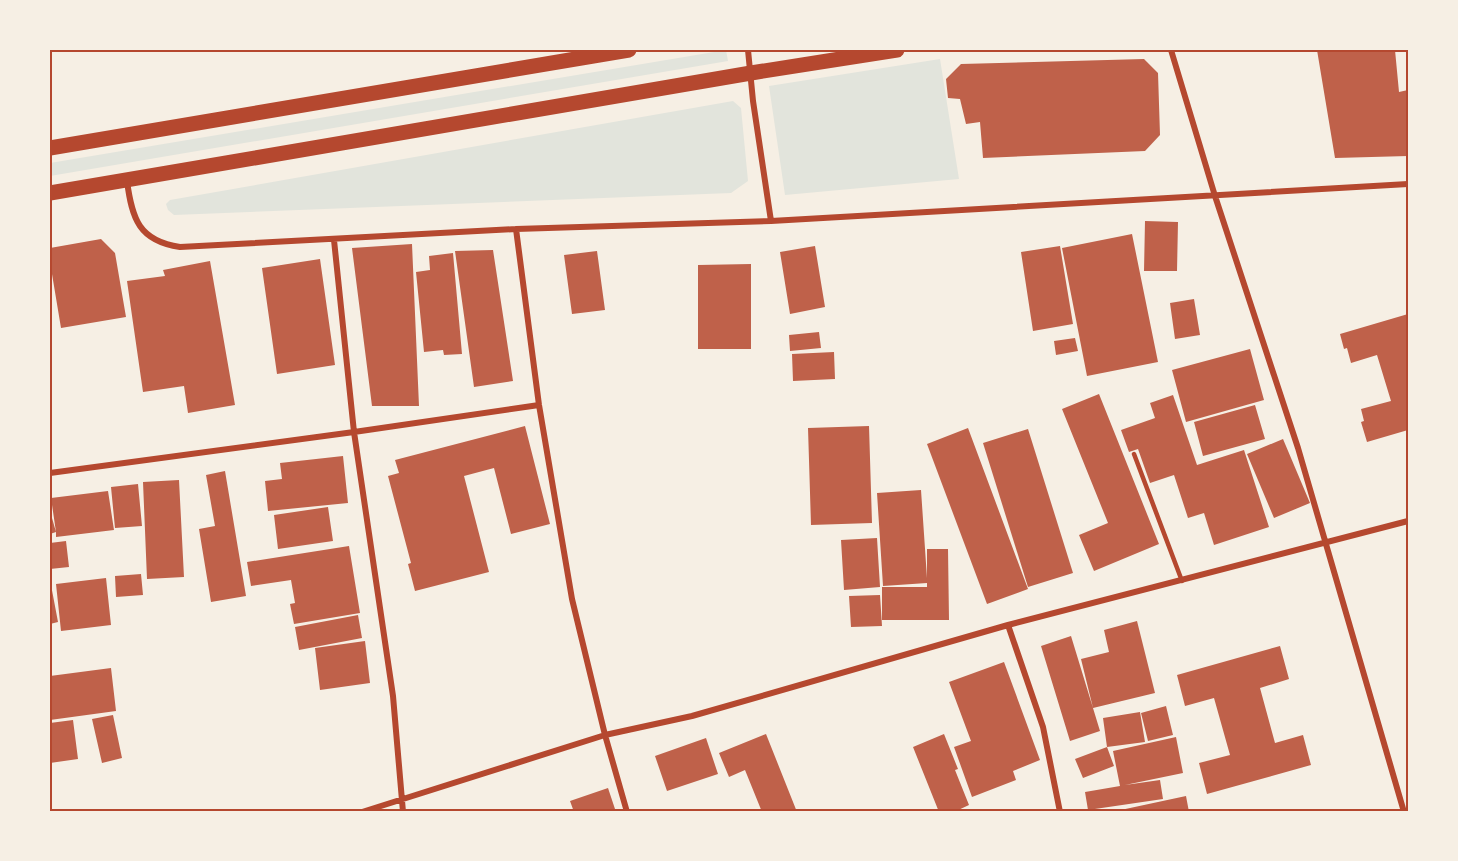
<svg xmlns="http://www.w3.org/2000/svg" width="1458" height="861" font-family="Arial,sans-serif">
  <rect width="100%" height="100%" fill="#f6efe4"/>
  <!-- green -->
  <path fill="#e2e4dc" d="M 726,50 L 728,61 L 50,176 L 50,163 Z
    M 940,59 L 959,179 L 785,195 L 769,86 Z
    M 733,101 L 741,108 L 748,181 L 731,193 L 174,215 L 168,210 L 166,204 L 170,200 Z"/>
  <!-- building -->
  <path fill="#bf614a" d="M 1317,50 L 1395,50 L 1399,92 L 1408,90 L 1408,156 L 1335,158 Z
    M 1144,59 L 1158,73 L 1160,135 L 1145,151 L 983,158 L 980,122 L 966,124 L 960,99 L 948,98 L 946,79 L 961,64 Z
    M 1145,221 L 1178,222 L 1177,271 L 1144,271 Z
    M 1132,234 L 1158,362 L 1087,376 L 1062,248 Z
    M 101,239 L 115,253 L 126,317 L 61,328 L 50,262 L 50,248 Z
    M 412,244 L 419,406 L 372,406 L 352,248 Z
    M 815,246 L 825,307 L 790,314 L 780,252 Z
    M 1060,246 L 1073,324 L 1033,331 L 1021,252 Z
    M 493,250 L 513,381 L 474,387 L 455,251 Z
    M 597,251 L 605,310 L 572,314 L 564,255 Z
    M 453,253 L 462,354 L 444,355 L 443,350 L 424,352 L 416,272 L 430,270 L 429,256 Z
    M 320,259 L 335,365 L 277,374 L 262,268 Z
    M 210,261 L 235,405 L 188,413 L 184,386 L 143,392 L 127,281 L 165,276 L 163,270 Z
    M 751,264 L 751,349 L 698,349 L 698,265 Z
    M 1194,299 L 1200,335 L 1175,339 L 1170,303 Z
    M 1408,314 L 1408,430 L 1367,442 L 1361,422 L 1364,421 L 1361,409 L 1391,401 L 1377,355 L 1351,363 L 1347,348 L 1344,349 L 1340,334 Z
    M 819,332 L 821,348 L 790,351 L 789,335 Z
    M 1075,338 L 1078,351 L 1056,355 L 1054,341 Z
    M 1250,349 L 1264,400 L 1186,422 L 1172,370 Z
    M 834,352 L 835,379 L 793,381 L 792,354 Z
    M 1099,394 L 1159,544 L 1094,571 L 1079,535 L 1108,523 L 1062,409 Z
    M 1173,395 L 1197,465 L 1244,450 L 1269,527 L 1214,545 L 1204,513 L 1188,518 L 1174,475 L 1150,483 L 1138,449 L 1129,452 L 1121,430 L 1155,418 L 1150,403 Z
    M 1255,405 L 1265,439 L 1203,456 L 1194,422 Z
    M 525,426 L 550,524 L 511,534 L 494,468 L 464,476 L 489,572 L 415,591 L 408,564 L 411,563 L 388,476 L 399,473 L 395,460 Z
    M 869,426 L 872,523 L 811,525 L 808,428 Z
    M 968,428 L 1028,589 L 987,604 L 927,444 Z
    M 1028,429 L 1073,573 L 1028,587 L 983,443 Z
    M 1283,439 L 1310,503 L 1274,518 L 1247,454 Z
    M 343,456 L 348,503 L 268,511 L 265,481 L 282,479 L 280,463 Z
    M 225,471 L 246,596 L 211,602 L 199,529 L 215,526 L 206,475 Z
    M 179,480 L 184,577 L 147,579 L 143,482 Z
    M 138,484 L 142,526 L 115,528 L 111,487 Z
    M 921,490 L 927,578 L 927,549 L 948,549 L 949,620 L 882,620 L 882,587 L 927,587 L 927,583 L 883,586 L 877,493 Z
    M 108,491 L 114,530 L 56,537 L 56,532 L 50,534 L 50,511 L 56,532 L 51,498 Z
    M 328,507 L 333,541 L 278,549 L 274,515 Z
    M 877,538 L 880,587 L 844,590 L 841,540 Z
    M 66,541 L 69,567 L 50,569 L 50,543 Z
    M 349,546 L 360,613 L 294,624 L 290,604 L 295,603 L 291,580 L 251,586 L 247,562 Z
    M 141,574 L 143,595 L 116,597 L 115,576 Z
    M 106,578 L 111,625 L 61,631 L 56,584 Z
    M 50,585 L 51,585 L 58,622 L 50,624 Z
    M 880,595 L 882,626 L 851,627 L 849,596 Z
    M 358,615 L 362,638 L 299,650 L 295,627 Z
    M 1137,621 L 1155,693 L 1093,708 L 1081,659 L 1109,652 L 1104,630 Z
    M 1071,636 L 1100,731 L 1070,741 L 1041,646 Z
    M 365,641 L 370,683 L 320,690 L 315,648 Z
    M 1280,646 L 1289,679 L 1260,688 L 1275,743 L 1303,735 L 1311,765 L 1207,794 L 1199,763 L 1230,755 L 1214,698 L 1185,706 L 1177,675 Z
    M 1004,662 L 1040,760 L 1013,771 L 1016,780 L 972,797 L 954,747 L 971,741 L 949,682 Z
    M 111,668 L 116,711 L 50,720 L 50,676 Z
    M 1166,706 L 1173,735 L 1148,741 L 1141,713 Z
    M 1140,712 L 1145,742 L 1107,747 L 1103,718 Z
    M 113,715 L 122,758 L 102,763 L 92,719 Z
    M 73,720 L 78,759 L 50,763 L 50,723 Z
    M 766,734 L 797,812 L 762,812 L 745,770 L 729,777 L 719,753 Z
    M 944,734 L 958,769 L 955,770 L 969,805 L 954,812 L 939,812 L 913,747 Z
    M 1176,737 L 1183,773 L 1125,785 L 1160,780 L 1163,799 L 1088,810 L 1085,792 L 1120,786 L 1113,751 Z
    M 706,738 L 718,774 L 667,791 L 655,756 Z
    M 1107,747 L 1114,766 L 1083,778 L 1075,759 Z
    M 608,788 L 616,812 L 574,812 L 570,801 Z
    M 1186,796 L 1189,812 L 1116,812 L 1116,811 Z"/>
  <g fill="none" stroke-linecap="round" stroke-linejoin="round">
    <!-- service -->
    <path stroke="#b5482f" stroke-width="4.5" d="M 1134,454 L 1182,581"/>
    <!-- minor -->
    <path stroke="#b5482f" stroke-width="6" d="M 748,50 L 753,101 L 771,221
      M 1171,50 L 1215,196 L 1298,448 L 1404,812
      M 127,181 C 132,219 139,241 180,247 L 516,229 L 771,221 L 1408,184
      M 516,229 L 539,405 L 572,599 L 605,735 L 627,812
      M 334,240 L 354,432 L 393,696 L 403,812
      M 50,473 L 354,432 L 539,405
      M 1008,625 L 1043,727 L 1060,812
      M 362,812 L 605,735 L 692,716 L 1008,625 L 1408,521"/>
    <!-- primary -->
    <path stroke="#b5482f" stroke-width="15" d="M 50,148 L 629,50
      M 50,193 L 751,73 L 897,50"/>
  </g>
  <!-- border -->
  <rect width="1458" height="861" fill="none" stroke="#f6efe4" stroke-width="102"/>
  <rect x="51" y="51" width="1356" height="759" fill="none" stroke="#b5482f" stroke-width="2"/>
</svg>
